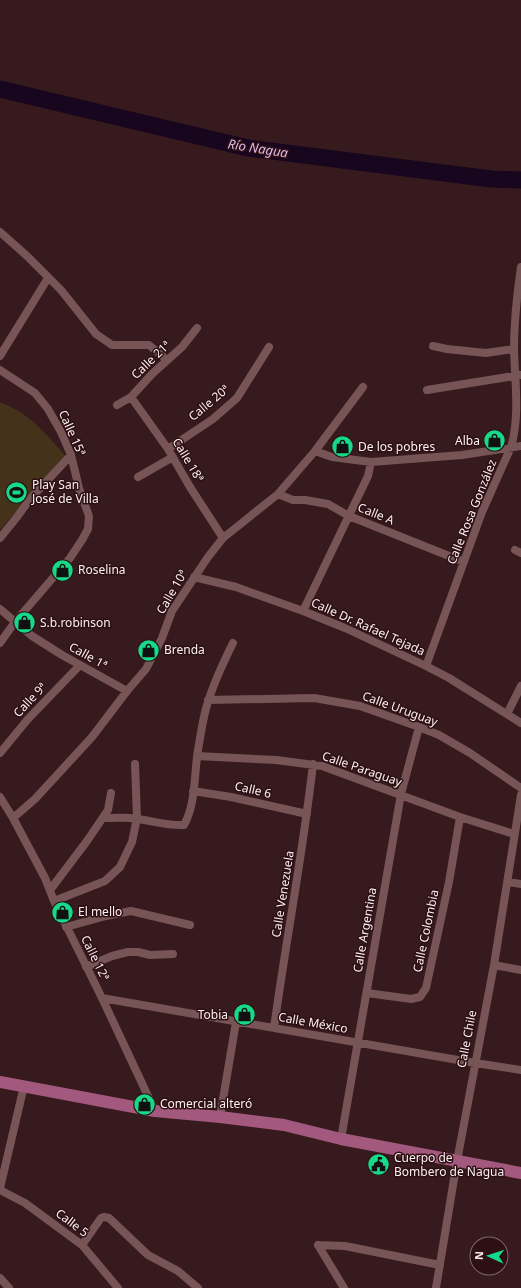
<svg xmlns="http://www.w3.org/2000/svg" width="521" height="1288" font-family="'Noto Sans',sans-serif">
  <rect width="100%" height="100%" fill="#371a1d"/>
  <!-- green -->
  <path fill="#45321a" d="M 0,402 C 30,414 43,431 65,455 L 0,530 Z"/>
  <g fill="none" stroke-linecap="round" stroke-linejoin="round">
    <!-- river -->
    <path stroke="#18061e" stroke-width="17" d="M 0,89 L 248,148 L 491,179 L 521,180"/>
    <!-- minor -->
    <path stroke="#775456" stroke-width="8" d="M 0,232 L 27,256 L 61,290 L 96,334 L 112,345 L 149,345 L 167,360
      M 433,346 L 447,349 L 486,353 L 514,349
      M 0,356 L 48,278
      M 0,370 L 35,393 L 48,409 L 61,432 L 71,455 L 79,488 L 89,516 L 88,529 L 82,540 L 70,558 L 15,622 L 0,643
      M 427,390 L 520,375
      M 131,397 L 168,449 L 190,487 L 223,538
      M 117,405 L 131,397 L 152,374 L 182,347 L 197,328
      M 168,449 L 213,419 L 237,398 L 269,347
      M 315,451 L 332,457 L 371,462 L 462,455 L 521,446
      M 138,477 L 173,457
      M 278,494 L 293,500 L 305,500 L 328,504 L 349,516 L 464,562
      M 0,538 L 17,517 L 30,499 L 71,455
      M 515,550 L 521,553
      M 194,577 L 236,587 L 303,611 L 345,628 L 426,666 L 449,678 L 521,723
      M 0,609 L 32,636 L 62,655 L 127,691
      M 303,611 L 368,476 L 371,462
      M 426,666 L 482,512 L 511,447 C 520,417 515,381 514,350 C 514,322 517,294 521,267
      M 208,700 L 314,698 L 360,706 L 419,727 L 439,735 L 470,753 L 521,788
      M 507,714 L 521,686
      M 0,753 L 28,719 L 80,665
      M 197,756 L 276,760 L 322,766 L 460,817 L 514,834
      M 193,791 L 231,797 L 307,814
      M 0,797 L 13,818 L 45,878 L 54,901 L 102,998 L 155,1111
      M 13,818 L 35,799 L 92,737 L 127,691 L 146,669 L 162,638 L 172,611 L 208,557 L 223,538 L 278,494 L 315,451 L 363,387
      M 103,818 C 114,818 126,817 138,819 C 153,821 168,826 184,825 C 196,804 194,774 198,750 C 201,733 203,715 209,699 C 215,680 224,661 233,643
      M 508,882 L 521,884
      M 50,890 L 87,841 L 108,810 L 111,793
      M 54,901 L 105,881 L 120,867 L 132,842 L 137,818 L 135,764
      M 66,927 L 106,916 L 131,911 L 190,925
      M 494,965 L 521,970
      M 86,967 L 112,956 L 128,952 L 138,952 L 150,955 L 173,954
      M 367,993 L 411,999 L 420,997 L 426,988 L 449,882 L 460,817
      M 102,998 L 475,1063 L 521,1070
      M 274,1028 C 286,940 303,853 313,764
      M 220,1117 L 236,1022
      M 341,1139 L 401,794 L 419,727
      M 0,1188 L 24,1086
      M 0,1190 L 25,1203 L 82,1245 L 118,1288
      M 82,1245 L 101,1218 L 104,1217 L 109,1218 L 148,1255 L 178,1271 L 198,1288
      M 318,1245 L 345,1246 L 440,1265
      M 318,1245 L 344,1288
      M 0,1278 L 9,1288
      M 436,1288 L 457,1161 L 494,965 L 521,795"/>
    <!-- primary -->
    <path stroke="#a3587e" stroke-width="12" d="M 0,1082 L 155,1111 L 220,1117 L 284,1125 L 341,1139 L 521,1173"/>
  </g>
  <!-- icons -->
  <defs>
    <symbol id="shop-disc" viewBox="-11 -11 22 22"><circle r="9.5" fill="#16d989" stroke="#2d1014"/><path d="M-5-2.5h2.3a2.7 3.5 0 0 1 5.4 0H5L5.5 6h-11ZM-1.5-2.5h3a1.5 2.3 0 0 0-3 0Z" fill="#111"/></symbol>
    <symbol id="stadium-disc" viewBox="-11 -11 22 22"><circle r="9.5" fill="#16d989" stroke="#2d1014"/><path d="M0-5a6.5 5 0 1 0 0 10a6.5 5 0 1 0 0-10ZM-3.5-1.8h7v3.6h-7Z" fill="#111"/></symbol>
    <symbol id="civic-disc" viewBox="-11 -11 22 22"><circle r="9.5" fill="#16d989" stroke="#2d1014"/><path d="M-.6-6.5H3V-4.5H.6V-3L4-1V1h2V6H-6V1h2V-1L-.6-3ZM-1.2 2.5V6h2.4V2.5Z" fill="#111"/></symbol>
  </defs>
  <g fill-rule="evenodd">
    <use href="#shop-disc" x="482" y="428" width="25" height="25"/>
    <use href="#shop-disc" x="330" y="434" width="25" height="25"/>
    <use href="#stadium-disc" x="4" y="480" width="25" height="25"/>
    <use href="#shop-disc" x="50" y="558" width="25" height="25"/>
    <use href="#shop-disc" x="12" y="610" width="25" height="25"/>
    <use href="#shop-disc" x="136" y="638" width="25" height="25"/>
    <use href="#shop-disc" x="50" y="900" width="25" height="25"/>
    <use href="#shop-disc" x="232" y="1002" width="25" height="25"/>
    <use href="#shop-disc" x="132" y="1092" width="25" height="25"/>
    <use href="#civic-disc" x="366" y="1152" width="25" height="25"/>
  </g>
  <g text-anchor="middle" stroke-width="3" stroke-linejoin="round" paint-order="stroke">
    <!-- street labels -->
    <g font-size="12" fill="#fceff0" stroke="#2d1014">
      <text transform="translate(151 360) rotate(-44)" y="4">Calle 21ª</text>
      <text transform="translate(209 403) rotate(-40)" y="4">Calle 20ª</text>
      <text transform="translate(72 433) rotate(66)" y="4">Calle 15ª</text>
      <text transform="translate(188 460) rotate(59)" y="4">Calle 18ª</text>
      <text transform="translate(472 512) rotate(-68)" y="4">Calle Rosa González</text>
      <text transform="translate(376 514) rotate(22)" y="4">Calle A</text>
      <text transform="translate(172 592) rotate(-60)" y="4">Calle 10ª</text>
      <text transform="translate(368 627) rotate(24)" y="4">Calle Dr. Rafael Tejada</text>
      <text transform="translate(88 656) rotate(29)" y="4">Calle 1ª</text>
      <text transform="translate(30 700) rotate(-47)" y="4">Calle 9ª</text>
      <text transform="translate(400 709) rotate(20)" y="4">Calle Uruguay</text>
      <text transform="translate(362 769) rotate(19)" y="4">Calle Paraguay</text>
      <text transform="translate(253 790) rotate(13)" y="4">Calle 6</text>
      <text transform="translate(283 894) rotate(-81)" y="4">Calle Venezuela</text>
      <text transform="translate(365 930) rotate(-80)" y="4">Calle Argentina</text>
      <text transform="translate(426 931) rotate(-78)" y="4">Calle Colombia</text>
      <text transform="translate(95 958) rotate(64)" y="4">Calle 12ª</text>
      <text transform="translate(313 1023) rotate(10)" y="4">Calle México</text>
      <text transform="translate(467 1039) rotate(-79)" y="4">Calle Chile</text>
      <text transform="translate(72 1223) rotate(37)" y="4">Calle 5</text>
    </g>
    <!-- poi labels -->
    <g font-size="12" fill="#fceff0" stroke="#2d1014" text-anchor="start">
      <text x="480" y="445" text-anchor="end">Alba</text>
      <text x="358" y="451">De los pobres</text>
      <text x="32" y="489">Play San<tspan x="32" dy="14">José de Villa</tspan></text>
      <text x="78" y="574">Roselina</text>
      <text x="40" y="627">S.b.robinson</text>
      <text x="164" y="654">Brenda</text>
      <text x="78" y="916">El mello</text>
      <text x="228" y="1019" text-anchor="end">Tobia</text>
      <text x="160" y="1108">Comercial alteró</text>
      <text x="394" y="1162">Cuerpo de<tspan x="394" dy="14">Bombero de Nagua</tspan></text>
    </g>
    <!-- water labels -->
    <g font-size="13" font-style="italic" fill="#e0b9ef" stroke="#2d1014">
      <text transform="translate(258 148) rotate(9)" y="5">Río Nagua</text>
    </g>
  </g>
  <!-- north arrow -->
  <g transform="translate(489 1256) rotate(273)"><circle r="19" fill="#2d1014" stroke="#80696c"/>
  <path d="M0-3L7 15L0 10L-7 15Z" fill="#16d989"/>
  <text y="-6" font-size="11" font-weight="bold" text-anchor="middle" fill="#fceff0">N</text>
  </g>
</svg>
